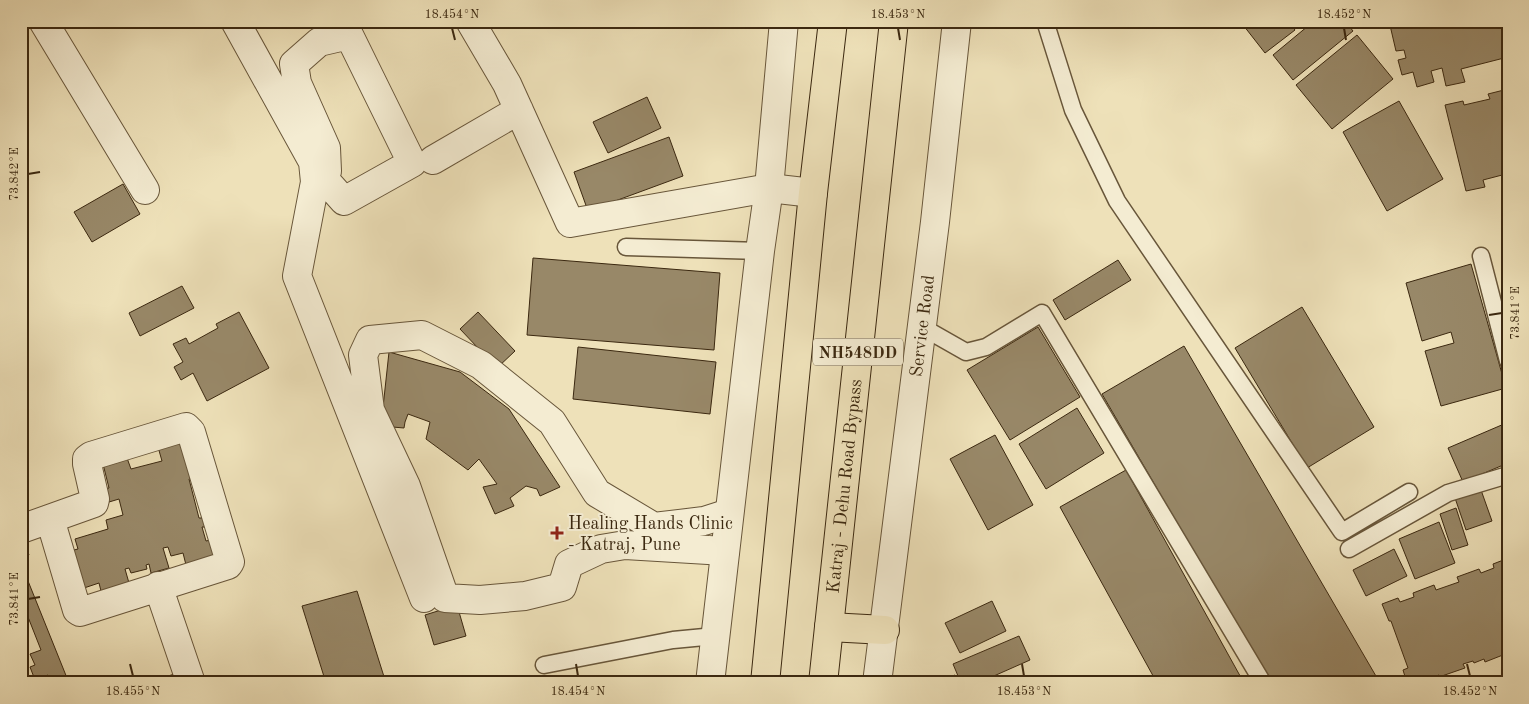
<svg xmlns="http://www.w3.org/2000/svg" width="1529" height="704" font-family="'Old Standard TT',serif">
  <rect width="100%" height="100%" fill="#eee1b9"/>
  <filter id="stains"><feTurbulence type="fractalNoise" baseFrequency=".004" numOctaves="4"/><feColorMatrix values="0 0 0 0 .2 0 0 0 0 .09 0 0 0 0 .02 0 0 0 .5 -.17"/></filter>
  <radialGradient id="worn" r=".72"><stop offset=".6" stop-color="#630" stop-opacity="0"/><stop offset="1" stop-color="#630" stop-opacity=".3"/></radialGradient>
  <!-- building -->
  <path fill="#988868" stroke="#3b2810" d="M 1240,21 L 1288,21 L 1295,30 L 1265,53 Z
    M 1314,21 L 1345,21 L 1353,31 L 1293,80 L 1273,55 Z
    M 1389,21 L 1502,21 L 1508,44 L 1508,57 L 1461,69 L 1465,82 L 1446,86 L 1442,68 L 1431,71 L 1434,82 L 1417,87 L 1413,72 L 1402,75 L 1398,60 L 1406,58 L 1404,50 L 1396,51 Z
    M 1357,35 L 1393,79 L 1332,129 L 1296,85 Z
    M 1508,89 L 1508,180 L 1506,174 L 1483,180 L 1485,187 L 1466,191 L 1445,105 L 1463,101 L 1464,105 L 1490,99 L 1488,94 Z
    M 647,97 L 661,128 L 608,153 L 593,122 Z
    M 1399,101 L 1443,179 L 1387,211 L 1343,132 Z
    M 669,137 L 683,176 L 588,211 L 574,172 Z
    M 123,184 L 140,214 L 92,242 L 74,212 Z
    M 533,258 L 720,273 L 714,350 L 527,335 Z
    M 1118,260 L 1131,280 L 1065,320 L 1053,300 Z
    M 1471,264 L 1506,388 L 1441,406 L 1425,351 L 1454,343 L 1451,332 L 1422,341 L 1406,283 Z
    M 182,286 L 194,308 L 140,336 L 129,313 Z
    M 1302,307 L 1374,427 L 1307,468 L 1235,348 Z
    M 239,312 L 269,368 L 207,401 L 193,373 L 181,380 L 174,367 L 183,362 L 173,344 L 186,338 L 189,344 L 218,328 L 216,324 Z
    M 478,312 L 515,351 L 497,368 L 460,329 Z
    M 1038,327 L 1080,397 L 1010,440 L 967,370 Z
    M 1184,346 L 1380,683 L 1270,683 L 1102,394 Z
    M 578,347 L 716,362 L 710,414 L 573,399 Z
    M 389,352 L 460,372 L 509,409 L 560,487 L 540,496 L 537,489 L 526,486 L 510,498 L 514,506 L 495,514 L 483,487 L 497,484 L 479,459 L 468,470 L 426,439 L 430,422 L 408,414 L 405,422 L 404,428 L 381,426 Z
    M 1077,408 L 1104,453 L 1046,489 L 1019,444 Z
    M 1504,424 L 1508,433 L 1508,463 L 1463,482 L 1448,448 Z
    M 995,435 L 1033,505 L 988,530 L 950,459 Z
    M 184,440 L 201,476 L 189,479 L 199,518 L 204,518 L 206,527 L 202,527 L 206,541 L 219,538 L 224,555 L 186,565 L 183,553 L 171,556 L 168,547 L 163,548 L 169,568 L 151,573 L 149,564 L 146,565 L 147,569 L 131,573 L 129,568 L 125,569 L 129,583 L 101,591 L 99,583 L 84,588 L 70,551 L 78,549 L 75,539 L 108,529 L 106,520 L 123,515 L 119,499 L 109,502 L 105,489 L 109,488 L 103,464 L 127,458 L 131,469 L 162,461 L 158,447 Z
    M 1126,470 L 1244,683 L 1157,683 L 1060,507 Z
    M 1481,490 L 1492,521 L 1466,530 L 1455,498 Z
    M 1456,508 L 1468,545 L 1452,550 L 1440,514 Z
    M 1439,522 L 1455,563 L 1415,579 L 1399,539 Z
    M 21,535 L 29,555 L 21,558 Z
    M 1394,549 L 1407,576 L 1366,596 L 1353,570 Z
    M 1506,559 L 1508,653 L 1485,662 L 1484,659 L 1474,663 L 1473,661 L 1463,664 L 1465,668 L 1439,677 L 1439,675 L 1425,680 L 1426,682 L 1424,683 L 1407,683 L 1403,670 L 1408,668 L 1391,621 L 1389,621 L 1382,604 L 1398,598 L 1400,602 L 1414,597 L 1413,593 L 1434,585 L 1436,590 L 1459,582 L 1457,577 L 1479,569 L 1481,573 L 1494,568 L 1493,564 Z
    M 21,566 L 22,566 L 69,683 L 51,683 L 48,675 L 35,680 L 30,667 L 35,665 L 30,654 L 41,650 L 28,617 L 22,620 L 21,617 Z
    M 357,591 L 386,683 L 326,683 L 302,606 Z
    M 992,601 L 1006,631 L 960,653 L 945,623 Z
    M 457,605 L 466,636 L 434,645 L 425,615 Z
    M 1019,636 L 1030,660 L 978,683 L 961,683 L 953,664 Z
    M 184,671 L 188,683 L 146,683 Z
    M 955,675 L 958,683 L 937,683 Z"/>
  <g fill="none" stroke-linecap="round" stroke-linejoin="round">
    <defs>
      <path id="service" d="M 1045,21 L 1073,110 L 1117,201 L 1342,532 L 1409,492
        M 626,247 L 760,251
        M 1481,256 L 1508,361
        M 922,327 L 966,352 L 986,347 L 1042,313 L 1263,683
        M 1349,549 L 1448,493 L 1508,475
        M 544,665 L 673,640 L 715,636"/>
      <path id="minor" d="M 43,21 L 145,190
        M 235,21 L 313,162 L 315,182 L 297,276 L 424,598
        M 470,21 L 507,84 L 570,223 L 769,188 L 813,193
        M 433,160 L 519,110
        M 315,182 L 327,182 L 344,201 L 412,163 L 349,35 L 319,42 L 294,64 L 297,83 L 326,148 L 327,171
        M 21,529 L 94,503 L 95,499 L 87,464 L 87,459 L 91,456 L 186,427 L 191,432 L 230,562 L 228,565 L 80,612 L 77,610 L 50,519
        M 725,551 L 625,545 L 601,549 L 569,564 L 562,587 L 525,596 L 480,600 L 445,598 L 406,486 L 370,410 L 363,355 L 370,340 L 422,335 L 481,365 L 552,422 L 597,493 L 654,527 L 704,521 L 729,513
        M 158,586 L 191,683"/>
      <g id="tertiary">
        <path d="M 710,683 L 760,251 L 769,188 L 784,21"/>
        <path id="s1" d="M 877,683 L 935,222 L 957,21"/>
      </g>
      <g id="trunk">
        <path d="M 829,627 L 885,630"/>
        <path d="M 765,683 L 813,193 L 833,21"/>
        <path id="s2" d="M 823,683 L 894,21"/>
      </g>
    </defs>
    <!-- service casing -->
    <use href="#service" stroke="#68563a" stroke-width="19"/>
    <!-- minor casing -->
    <use href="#minor" stroke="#68563a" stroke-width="30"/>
    <!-- tertiary casing -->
    <use href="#tertiary" stroke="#68563a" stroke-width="30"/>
    <!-- trunk casing -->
    <use href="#trunk" stroke="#3b2810" stroke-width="30"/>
    <!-- service -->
    <use href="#service" stroke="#f4ecd2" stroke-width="16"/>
    <!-- minor -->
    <use href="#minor" stroke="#f4ecd2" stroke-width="28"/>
    <!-- tertiary -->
    <use href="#tertiary" stroke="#f4ecd2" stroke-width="28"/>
    <!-- trunk -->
    <use href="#trunk" stroke="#eee1b9" stroke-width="28"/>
  </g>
  <!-- ticks -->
  <path fill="none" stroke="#3b2810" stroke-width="2" d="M 452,28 L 455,40M 898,28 L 900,40M 1344,28 L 1346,40M 28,174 L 40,172M 1489,315 L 1502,313M 28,599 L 40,597M 130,664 L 133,676M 576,664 L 578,676M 1022,664 L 1024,676M 1467,664 L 1470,676"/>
  <!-- markers -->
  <path fill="#8f2418" stroke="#f4ecd2" stroke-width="2" d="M554.5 525.5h5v5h5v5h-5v5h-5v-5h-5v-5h5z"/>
  <g text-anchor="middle" stroke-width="4" stroke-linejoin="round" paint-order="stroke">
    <!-- shield labels -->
    <rect fill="#f4ecd2" stroke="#72634a" stroke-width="1" x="813" y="338.5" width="90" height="27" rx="4"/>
    <g font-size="16" font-weight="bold" fill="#3b2810">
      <text x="858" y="358">NH548DD</text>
    </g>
    <!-- street labels -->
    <g font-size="18" fill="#3b2810" stroke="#f4ecd2">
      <text dy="6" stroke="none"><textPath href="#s1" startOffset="360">Service Road</textPath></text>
      <text dy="6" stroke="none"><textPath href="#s2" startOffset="198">Katraj - Dehu Road Bypass</textPath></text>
    </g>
    <!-- poi labels -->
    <g font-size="18" fill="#3b2810" stroke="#f4ecd2" text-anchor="start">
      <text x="568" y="529">Healing Hands Clinic<tspan x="568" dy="21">- Katraj, Pune</tspan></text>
    </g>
  </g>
  <!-- margin -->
  <rect width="1529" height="704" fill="none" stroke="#eee1b9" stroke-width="55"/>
  <rect x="28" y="28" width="1474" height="648" fill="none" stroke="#3b2810" stroke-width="2"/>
  <g font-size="12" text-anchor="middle" fill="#3b2810">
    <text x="452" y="18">18.454°N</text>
    <text x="898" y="18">18.453°N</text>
    <text x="1344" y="18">18.452°N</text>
    <text transform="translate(14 174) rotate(-90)" y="4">73.842°E</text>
    <text transform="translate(1515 313) rotate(-90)" y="4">73.841°E</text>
    <text transform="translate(14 599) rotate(-90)" y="4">73.841°E</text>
    <text x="133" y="695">18.455°N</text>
    <text x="578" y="695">18.454°N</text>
    <text x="1024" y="695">18.453°N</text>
    <text x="1470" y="695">18.452°N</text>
  </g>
  <rect width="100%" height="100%" filter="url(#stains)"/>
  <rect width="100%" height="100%" fill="url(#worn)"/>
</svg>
